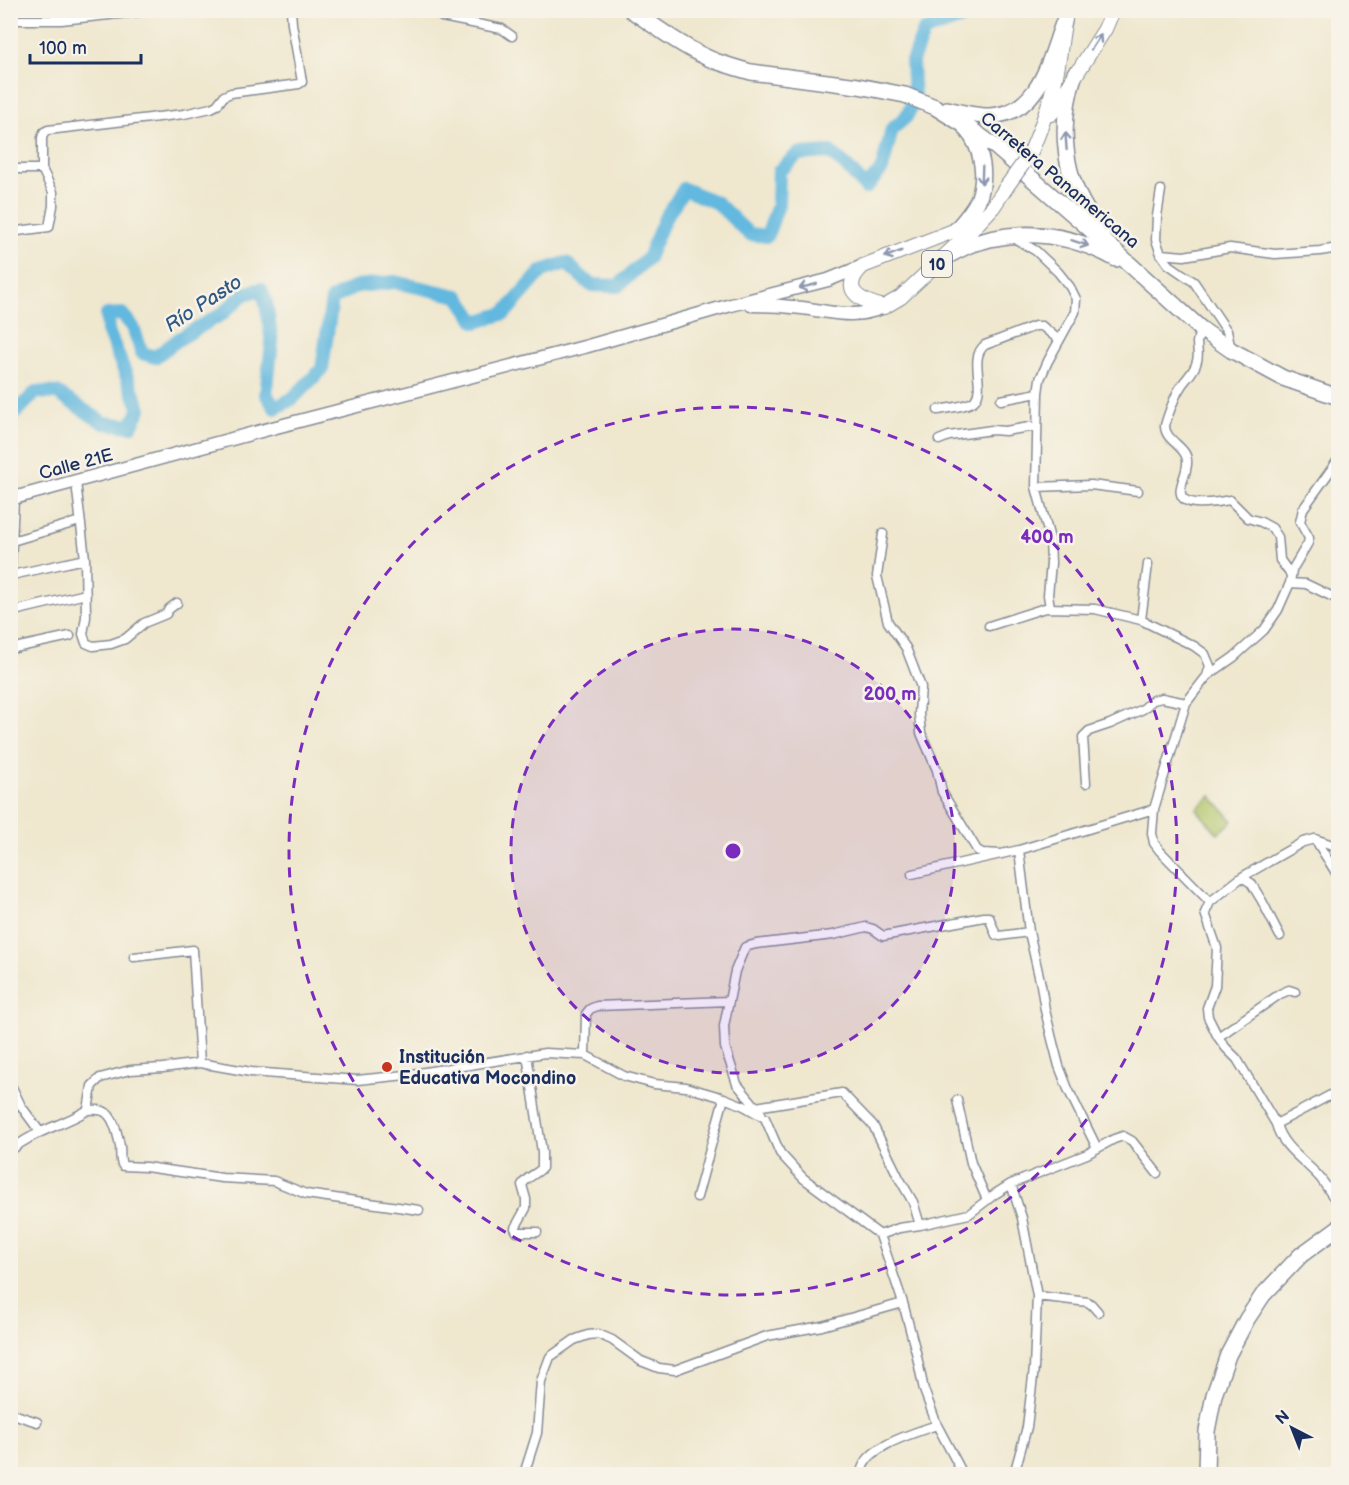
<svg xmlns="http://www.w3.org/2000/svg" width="1349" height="1485" font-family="'Balsamiq Sans',sans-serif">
  <rect width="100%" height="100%" fill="#f7f3e8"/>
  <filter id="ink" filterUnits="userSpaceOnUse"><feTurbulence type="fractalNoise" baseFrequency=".0167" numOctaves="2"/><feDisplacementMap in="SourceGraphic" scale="12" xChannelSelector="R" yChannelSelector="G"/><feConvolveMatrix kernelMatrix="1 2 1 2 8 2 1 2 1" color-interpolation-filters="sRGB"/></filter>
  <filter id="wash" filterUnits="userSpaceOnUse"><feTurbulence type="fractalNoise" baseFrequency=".008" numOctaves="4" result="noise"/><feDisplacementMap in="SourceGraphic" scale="24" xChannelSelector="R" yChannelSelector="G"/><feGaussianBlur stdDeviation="1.35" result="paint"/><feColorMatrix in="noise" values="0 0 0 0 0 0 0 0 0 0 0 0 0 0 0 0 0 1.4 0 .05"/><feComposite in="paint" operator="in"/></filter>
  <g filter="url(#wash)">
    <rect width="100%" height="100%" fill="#efe7ce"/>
    <!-- green -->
    <path fill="#b0c468" stroke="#667a63" stroke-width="1.5" d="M 1211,796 L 1233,821 L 1218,834 L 1196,809 Z"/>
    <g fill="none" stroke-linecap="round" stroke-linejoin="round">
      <!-- river -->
      <path stroke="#62b8de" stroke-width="14" d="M 10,418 L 36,392 L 57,393 L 104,423 L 131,426 L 140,409 L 108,331 L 107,315 L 122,314 L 133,327 L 142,353 L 155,357 L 179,339 L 222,314 L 244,294 L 261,289 L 266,302 L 272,343 L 266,394 L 275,408 L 292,399 L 322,369 L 332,299 L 357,286 L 395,282 L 458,296 L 476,322 L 505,313 L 542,271 L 566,263 L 591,285 L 618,286 L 648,258 L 665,218 L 684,189 L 717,203 L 749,234 L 767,236 L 778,205 L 779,171 L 798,154 L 830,152 L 848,168 L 866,188 L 882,169 L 892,129 L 906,117 L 914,101 L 912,61 L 924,31 L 962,18 L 971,10"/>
    </g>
  </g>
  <g filter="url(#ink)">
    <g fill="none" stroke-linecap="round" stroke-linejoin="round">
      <defs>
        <path id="street" d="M 434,10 L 442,17 L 502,29 L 512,36
          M 10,20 L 61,20 L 157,10
          M 10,169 L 42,169
          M 1161,190 L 1157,216 L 1156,240 L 1161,254 L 1168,264 L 1194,282 L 1227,331 L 1231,350
          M 10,232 L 49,227 L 53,206 L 53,192 L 42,169 L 42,138 L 44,132 L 48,130 L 184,114 L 211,108 L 217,105 L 224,96 L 231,93 L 299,84 L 302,82 L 292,24 L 291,10
          M 1014,238 L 1036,251 L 1058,272 L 1070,287 L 1076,299 L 1075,312 L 1048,361 L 1040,379 L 1038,393 L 1036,487 L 1050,539 L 1051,563 L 1048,595 L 1050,607
          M 1161,254 L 1184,256 L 1230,248 L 1275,254 L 1320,251 L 1338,248
          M 1201,329 C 1200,333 1198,338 1197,342 C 1197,348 1199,355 1197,361 C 1195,372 1185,379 1180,388 C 1176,393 1166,420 1165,426 C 1165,441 1186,446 1187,460 C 1188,470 1183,477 1181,487 C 1176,511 1217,502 1230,500 L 1248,518 L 1261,522 L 1272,528 L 1278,537 L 1280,560 L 1291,575
          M 1001,400 L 1038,393
          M 938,410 C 947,408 970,406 975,400 C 986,386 968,358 985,345 L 1035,326 L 1042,326 L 1059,340
          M 939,440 L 949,436 L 992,430 L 1005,431 L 1036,426
          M 76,482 L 85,559 L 86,617 L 83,634 L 86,643 L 93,646 L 111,644 L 125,639 L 144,623 L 166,614 L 169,609 L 177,603
          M 1036,487 L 1091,485 L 1138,491
          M 883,534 L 877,576 L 888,622 L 906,648 L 921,687 L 919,714 L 921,733 L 937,770 L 942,792 L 977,850 L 982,853 L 1002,854
          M 12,541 L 80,521
          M 12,575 L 85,559
          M 1290,583 L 1306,584 L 1333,597 L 1338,598
          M 10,586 L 14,498
          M 10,612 L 86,594
          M 1141,620 L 1148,564
          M 989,626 L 1045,608 L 1095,609 L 1141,620 L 1194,646 L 1205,654 L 1210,666 L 1207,676
          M 10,649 L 70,636
          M 1086,783 L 1083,737 L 1089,731 L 1110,724 L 1143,709 L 1153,700 L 1162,698 L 1186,703
          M 1315,839 L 1338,876
          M 1338,847 L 1315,839 L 1303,842 L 1242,877 L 1210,902 L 1205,913 L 1217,948 L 1215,986 L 1207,1008 L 1208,1017 L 1218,1037 L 1226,1048 L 1237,1059 L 1276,1124 C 1282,1148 1306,1161 1321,1179 C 1327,1187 1331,1195 1338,1202
          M 1019,850 L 1029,932 L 1041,985 L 1045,1010 L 1052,1039 L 1059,1066 L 1068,1089 L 1097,1148
          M 912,874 L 1019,850 L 1154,809
          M 1242,877 L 1251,883 L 1262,901 L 1280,936
          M 1210,902 L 1160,851 L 1154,843 L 1152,833 L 1154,809 L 1186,703 L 1207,676 L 1234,657 L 1264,630 L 1278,610 L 1290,583 L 1292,570 L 1308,543 L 1309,538 L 1300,522 L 1303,509 L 1338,460
          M 134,957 L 193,950 L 200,1063
          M 1218,1037 L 1280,994 L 1289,990 L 1295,992
          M 527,1055 L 542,1152 L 542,1168 C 536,1175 527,1176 522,1185 L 526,1199 L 526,1208 L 515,1228 L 517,1232 L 537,1232
          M 585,1055 L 586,1014 L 590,1009 L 597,1006 L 729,1001
          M 10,1083 L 21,1106 L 40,1132
          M 957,1100 L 971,1163 L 987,1200
          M 756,1107 L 842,1093 L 873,1125 L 899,1178 L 913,1202 L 920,1225
          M 88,1110 C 93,1110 98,1109 103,1111 C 114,1115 118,1136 120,1146 C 121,1154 119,1160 123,1166 L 146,1167 L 222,1178 L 274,1181 L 306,1194 L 419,1210
          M 761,1113 L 737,1084 L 725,1047 L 724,1026 L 735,971 L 745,947 L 756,944 L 833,935 L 866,927 L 873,929 L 883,936 L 984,917 L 989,917 L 996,935 L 1000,936 L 1029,932
          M 1276,1124 L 1338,1091
          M 10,1151 C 35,1130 62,1126 88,1110 L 92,1086 L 100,1078 L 130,1070 L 163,1068 L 200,1063 L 251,1072 L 357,1080 L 406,1075 L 545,1053 L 585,1055 L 624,1076 L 654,1084 L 686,1087 L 724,1098 L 744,1106 L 765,1118 L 780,1153 L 803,1178 L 880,1235 L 903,1303 L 916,1352 L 924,1390 L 937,1425 L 963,1474
          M 1011,1184 L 1022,1218 L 1037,1296 L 1034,1368 L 1027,1427 L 1014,1474
          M 697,1197 L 724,1098
          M 880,1235 L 899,1228 L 920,1225 L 969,1214 L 995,1194 L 1011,1184 L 1087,1154 L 1114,1139 L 1123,1136 L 1132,1141 L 1157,1173
          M 1037,1296 L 1088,1302 L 1092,1305 L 1098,1312
          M 10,1413 L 37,1422
          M 524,1474 L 537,1433 L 541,1381 L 550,1357 L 574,1340 L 588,1335 L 598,1334 L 612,1340 L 641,1361 L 659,1368 L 675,1370 L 767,1336 L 822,1326 L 903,1303
          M 861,1474 C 863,1447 914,1433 937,1425"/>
        <path id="secondary" d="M 751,305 C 768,305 785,306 802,308 C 834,312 852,320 884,307
          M 10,499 L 276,427 L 588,346 L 731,305 L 828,280 L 863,266"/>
        <path id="primary" d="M 1051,114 L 1105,29 L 1113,10
          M 1030,154 C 1042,126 1053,96 1058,65 C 1061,47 1062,28 1067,10
          M 985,215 L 956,230 L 863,266 C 838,290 860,301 884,307 L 901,297 L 967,235 L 993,207 L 1007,186"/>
        <path id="highway" d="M 631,10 C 658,28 685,49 715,61 C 727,65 739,69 751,72 L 858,86 L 905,95 L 935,107 L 972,130 L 997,148 L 1114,250 L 1201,329 L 1231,350 L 1283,378 L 1338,397
          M 1075,73 C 1060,117 1061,168 1086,209 C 1091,217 1097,225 1102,232
          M 947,109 C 960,112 975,116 988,116 C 1040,115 1049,60 1064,21
          M 956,230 C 964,221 973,211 978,200 C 987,177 983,148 966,129
          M 943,258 C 952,254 962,248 972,244 C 978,242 984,241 990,239 C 1034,229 1077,237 1116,259
          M 1206,1474 L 1207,1431 L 1214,1395 L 1228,1355 L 1247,1319 L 1263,1295 L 1301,1255 L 1338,1228"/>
      </defs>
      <!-- street casing -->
      <use href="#street" stroke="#858b96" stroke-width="11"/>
      <!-- secondary casing -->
      <use href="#secondary" stroke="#858b96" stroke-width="15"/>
      <!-- primary casing -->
      <use href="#primary" stroke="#858b96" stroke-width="16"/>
      <!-- highway casing -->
      <use href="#highway" stroke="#858b96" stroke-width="18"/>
      <!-- street -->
      <use href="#street" stroke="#fff" stroke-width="8"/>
      <!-- secondary -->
      <use href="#secondary" stroke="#fff" stroke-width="12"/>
      <!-- primary -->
      <use href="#primary" stroke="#fff" stroke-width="14"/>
      <!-- highway -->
      <use href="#highway" stroke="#fff" stroke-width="15"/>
      <defs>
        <path id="primary-bridge" d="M 1007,186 L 1030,154"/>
      </defs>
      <!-- primary-bridge casing -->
      <use href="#primary-bridge" stroke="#858b96" stroke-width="16" stroke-linecap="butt"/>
      <!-- primary-bridge -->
      <use href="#primary-bridge" stroke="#fff" stroke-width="14"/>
    </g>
    <!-- one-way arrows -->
    <defs><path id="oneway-shaft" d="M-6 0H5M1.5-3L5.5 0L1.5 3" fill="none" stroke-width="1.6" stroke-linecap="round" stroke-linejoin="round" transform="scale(1.5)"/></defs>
    <g stroke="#8d97ae">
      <use href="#oneway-shaft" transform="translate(1096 42) rotate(-57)"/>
      <use href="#oneway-shaft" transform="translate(1066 141) rotate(-94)"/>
      <use href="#oneway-shaft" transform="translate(982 175) rotate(92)"/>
      <use href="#oneway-shaft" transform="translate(1080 243) rotate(18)"/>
      <use href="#oneway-shaft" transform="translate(893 254) rotate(159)"/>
      <use href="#oneway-shaft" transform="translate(808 286) rotate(166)"/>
    </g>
  </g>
  <!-- distance rings -->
  <circle cx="733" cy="851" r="222" fill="#7b2cbf" fill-opacity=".12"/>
  <g fill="none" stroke="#7b2cbf" stroke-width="3" stroke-dasharray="10 8">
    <circle cx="733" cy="851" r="222"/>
    <circle cx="733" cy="851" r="444"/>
  </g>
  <!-- markers -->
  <circle fill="#c8321e" stroke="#f7f3e8" stroke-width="2" cx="387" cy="1067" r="6"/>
  <g text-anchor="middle" stroke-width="5" stroke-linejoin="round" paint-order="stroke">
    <!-- shield labels -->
    <rect fill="#f7f3e8" stroke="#5d6a87" stroke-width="1.5" x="922" y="251" width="30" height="26" rx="4.5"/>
    <g font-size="16" font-weight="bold" fill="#1b2f5e">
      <text x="937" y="270">10</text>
    </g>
    <!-- street labels -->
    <g font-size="18" fill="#1b2f5e" stroke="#f7f3e8">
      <text transform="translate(1060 180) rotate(40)" y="6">Carretera Panamericana</text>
      <text transform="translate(76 464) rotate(-15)" y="6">Calle 21E</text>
    </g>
    <!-- poi labels -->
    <g font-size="18" font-weight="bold" fill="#1b2f5e" stroke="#f7f3e8" text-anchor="start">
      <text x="399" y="1063">Institución<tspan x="399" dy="21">Educativa Mocondino</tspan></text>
    </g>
    <!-- water labels -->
    <g font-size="20" font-style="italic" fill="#305884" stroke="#f7f3e8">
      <text transform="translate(203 303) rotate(-33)" y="7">Río Pasto</text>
    </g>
  </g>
  <circle cx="733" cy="851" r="9" fill="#7b2cbf" stroke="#f7f3e8" stroke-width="3"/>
  <g font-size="18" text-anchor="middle" font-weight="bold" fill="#7b2cbf" stroke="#f7f3e8" stroke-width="5" stroke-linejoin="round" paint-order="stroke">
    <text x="1047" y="543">400 m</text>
    <text x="890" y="700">200 m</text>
  </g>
  <!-- margin -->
  <rect width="1349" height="1485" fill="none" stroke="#f7f3e8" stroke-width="36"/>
  <!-- north arrow -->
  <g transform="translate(1292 1428) rotate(318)" stroke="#f7f3e8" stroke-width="4.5" paint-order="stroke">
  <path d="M0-4.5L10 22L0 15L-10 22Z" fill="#1b2f5e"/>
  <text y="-9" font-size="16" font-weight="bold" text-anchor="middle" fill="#1b2f5e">N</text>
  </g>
  <!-- scale -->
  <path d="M30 54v9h111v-9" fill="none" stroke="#1b2f5e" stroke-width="3"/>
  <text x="39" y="54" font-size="18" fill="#1b2f5e" stroke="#f7f3e8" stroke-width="4.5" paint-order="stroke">100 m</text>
</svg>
